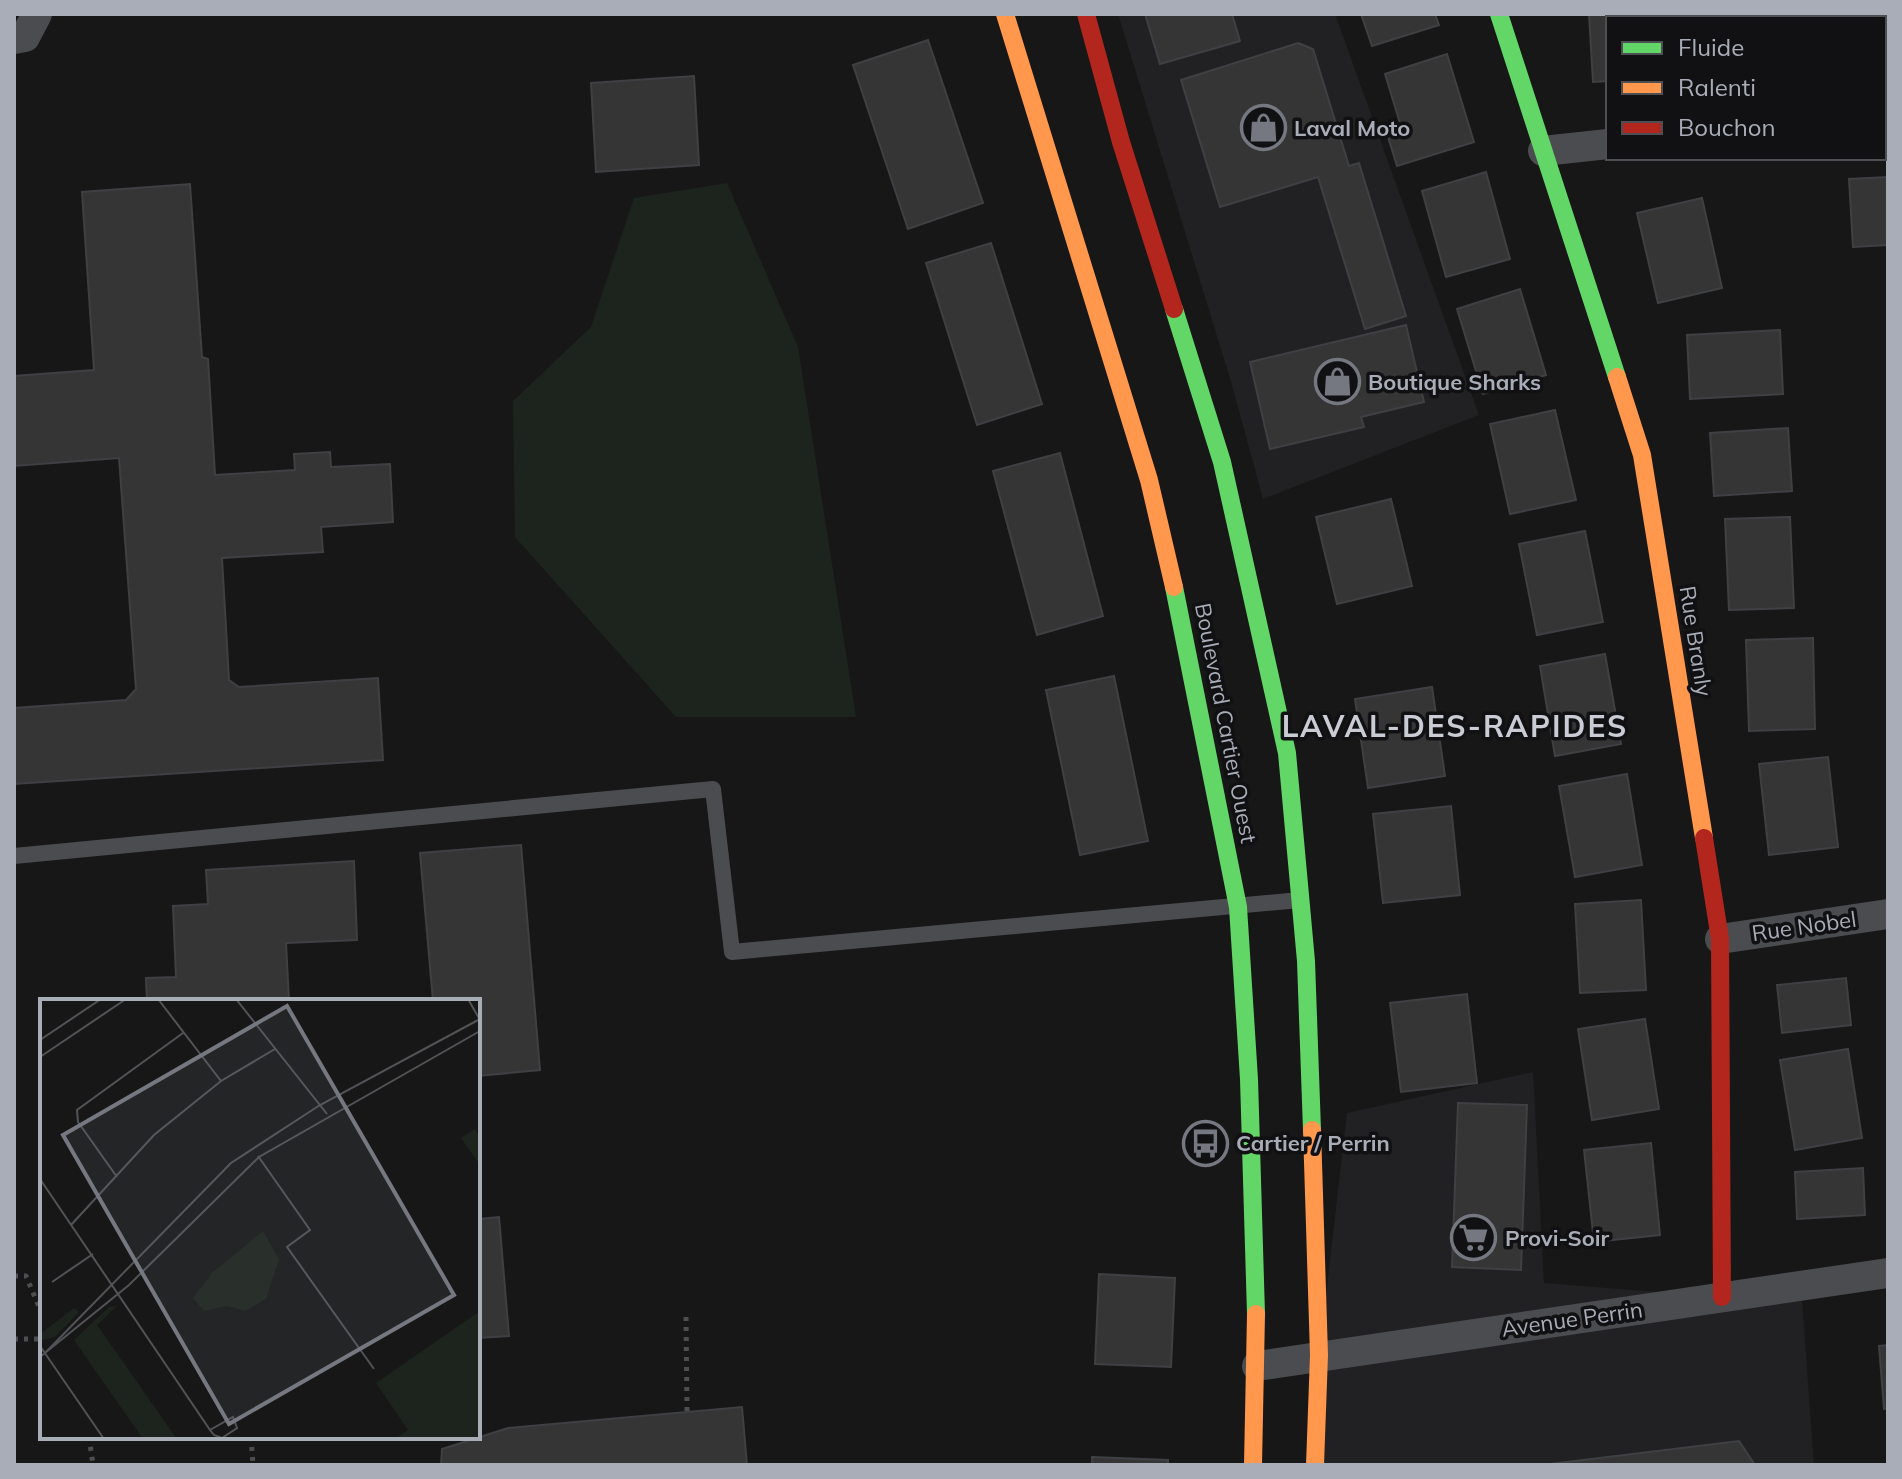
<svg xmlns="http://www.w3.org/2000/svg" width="1902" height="1479" font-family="Mulish,sans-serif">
  <rect width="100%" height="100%" fill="#171717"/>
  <!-- built -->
  <path fill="#212123" d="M 1118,14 L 1335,14 L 1479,415 L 1263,499 L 1232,385 Z
    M 1533,1072 L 1544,1283 L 1722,1297 L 1801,1286 L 1814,1465 L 1315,1465 L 1319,1355 L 1347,1113 Z"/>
  <!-- green -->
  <path fill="#1d241e" d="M 727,183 L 798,347 L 856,717 L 676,717 L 515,537 L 513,401 L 591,327 L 634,198 Z"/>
  <!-- building -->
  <path fill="#353536" stroke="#3f4043" stroke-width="2" d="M 1145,14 L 1232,14 L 1240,41 L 1160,64 Z
    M 1361,14 L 1435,14 L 1439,25 L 1372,46 Z
    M 1589,14 L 1682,14 L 1682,18 L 1608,18 L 1608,81 L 1593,82 Z
    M 1714,14 L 1805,14 L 1805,18 L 1714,18 Z
    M 1835,14 L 1888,14 L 1888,60 L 1884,60 L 1884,18 L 1835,18 Z
    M 928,40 L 983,203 L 908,229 L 853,65 Z
    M 1298,43 L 1313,49 L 1349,166 L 1359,163 L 1406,316 L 1365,329 L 1318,177 L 1220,207 L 1181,80 Z
    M 1447,54 L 1474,142 L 1397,166 L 1388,137 L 1403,133 L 1385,74 Z
    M 694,76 L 699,165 L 596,172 L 591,83 Z
    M 1486,172 L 1510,259 L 1446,277 L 1422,191 Z
    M 1888,177 L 1888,245 L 1853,247 L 1849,179 Z
    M 190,184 L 202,357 L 208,359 L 215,475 L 295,470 L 294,454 L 330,452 L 331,467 L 390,464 L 393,522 L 321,527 L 323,552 L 222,558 L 229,680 L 239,687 L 378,678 L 383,760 L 14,784 L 14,708 L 126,700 L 136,689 L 119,458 L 14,466 L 14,376 L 94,370 L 82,192 Z
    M 1702,198 L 1722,288 L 1658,303 L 1637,213 Z
    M 991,243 L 1042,404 L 977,425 L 926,263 Z
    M 1520,289 L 1546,375 L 1483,394 L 1457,309 Z
    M 1406,325 L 1424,402 L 1361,417 L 1364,427 L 1270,449 L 1250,362 Z
    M 1780,330 L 1783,394 L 1690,399 L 1687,335 Z
    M 1555,410 L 1576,500 L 1510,514 L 1490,424 Z
    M 1788,428 L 1792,491 L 1714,496 L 1710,433 Z
    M 1060,453 L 1103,616 L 1037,635 L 993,471 Z
    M 1391,499 L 1412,586 L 1337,604 L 1316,517 Z
    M 1790,517 L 1794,608 L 1729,610 L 1725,519 Z
    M 1585,531 L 1603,622 L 1537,635 L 1519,544 Z
    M 1813,638 L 1815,729 L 1749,731 L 1746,640 Z
    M 1605,654 L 1621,744 L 1555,756 L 1540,666 Z
    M 1114,676 L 1148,841 L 1080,855 L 1046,690 Z
    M 1432,687 L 1445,776 L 1368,788 L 1355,699 Z
    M 1828,757 L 1838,847 L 1769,855 L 1759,764 Z
    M 1627,774 L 1642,865 L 1575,877 L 1559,786 Z
    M 1451,806 L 1460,895 L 1383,903 L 1373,814 Z
    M 521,845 L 540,1070 L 478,1076 L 478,1001 L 433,1001 L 420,853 Z
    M 354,861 L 357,940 L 286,943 L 289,1001 L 147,1001 L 146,978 L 176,977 L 173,906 L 208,904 L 206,870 Z
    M 1641,900 L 1646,990 L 1580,993 L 1575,904 Z
    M 1846,978 L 1851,1025 L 1782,1033 L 1777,985 Z
    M 1467,994 L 1477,1083 L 1401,1092 L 1390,1003 Z
    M 1645,1019 L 1659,1109 L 1592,1120 L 1578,1029 Z
    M 1848,1049 L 1862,1138 L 1795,1150 L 1780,1060 Z
    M 1458,1103 L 1527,1105 L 1521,1270 L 1452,1267 Z
    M 1651,1143 L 1660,1235 L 1594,1242 L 1584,1150 Z
    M 1863,1168 L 1865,1215 L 1797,1219 L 1795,1172 Z
    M 499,1217 L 509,1336 L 478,1338 L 478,1219 Z
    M 1099,1274 L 1175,1278 L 1171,1367 L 1095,1364 Z
    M 1888,1345 L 1888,1408 L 1884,1409 L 1879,1346 Z
    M 742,1407 L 747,1465 L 441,1465 L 442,1449 L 508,1428 Z
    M 1739,1441 L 1755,1465 L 1542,1465 Z
    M 1092,1457 L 1168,1460 L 1168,1465 L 1092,1465 Z"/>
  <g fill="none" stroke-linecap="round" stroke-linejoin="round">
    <!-- path -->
    <path stroke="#4d4e52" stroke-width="5" stroke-dasharray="4 6" stroke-linecap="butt" d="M 14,1276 L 26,1276 L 42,1314
      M 686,1317 L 687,1412
      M 14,1339 L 42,1339
      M 89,1437 L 93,1465
      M 251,1437 L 253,1465"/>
    <!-- lane -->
    <path stroke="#4b4c50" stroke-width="16" d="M 14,856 L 713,789 L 732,952 L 1300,900"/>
    <!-- street -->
    <path stroke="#4b4c50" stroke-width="30" d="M 14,39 L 25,37 L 37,14
      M 1884,116 L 1888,115
      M 1543,151 L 1608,144
      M 1720,939 L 1888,914
      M 1257,1366 L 1888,1273"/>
    <!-- fast -->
    <path stroke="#63d668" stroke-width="18" d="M 1499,14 L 1617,377
      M 1174,309 L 1222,462 L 1287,753 L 1306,961 L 1312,1130
      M 1174,587 L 1238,907 L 1249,1079 L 1256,1314"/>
    <!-- slow -->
    <path stroke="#ff974d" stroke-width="18" d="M 1005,14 L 1149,480 L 1174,587
      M 1617,377 L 1642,455 L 1704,838
      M 1312,1130 L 1319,1355 L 1315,1465
      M 1253,1465 L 1256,1314"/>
    <!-- jam -->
    <path stroke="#b3261e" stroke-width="18" d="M 1086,14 L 1121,142 L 1174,309
      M 1704,838 L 1720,939 L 1722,1297"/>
  </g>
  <!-- icons -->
  <defs>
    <symbol id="shop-ring" viewBox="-11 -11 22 22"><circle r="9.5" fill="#111113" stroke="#757880" stroke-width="1.5"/><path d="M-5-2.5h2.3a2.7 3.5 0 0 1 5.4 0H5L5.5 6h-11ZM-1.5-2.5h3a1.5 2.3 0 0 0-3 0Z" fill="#757880"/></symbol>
    <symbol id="bus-ring" viewBox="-11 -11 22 22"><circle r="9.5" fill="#111113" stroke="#757880" stroke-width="1.5"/><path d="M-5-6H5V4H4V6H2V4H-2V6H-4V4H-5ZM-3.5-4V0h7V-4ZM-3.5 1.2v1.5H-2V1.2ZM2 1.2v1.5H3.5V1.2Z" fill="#757880"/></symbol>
    <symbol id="supermarket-ring" viewBox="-11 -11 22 22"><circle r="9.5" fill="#111113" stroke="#757880" stroke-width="1.5"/><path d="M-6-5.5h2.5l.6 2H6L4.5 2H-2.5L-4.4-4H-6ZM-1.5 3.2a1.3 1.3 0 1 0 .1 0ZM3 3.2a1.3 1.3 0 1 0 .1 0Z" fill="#757880"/></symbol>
  </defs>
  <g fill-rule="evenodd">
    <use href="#shop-ring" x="1238" y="102" width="51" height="51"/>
    <use href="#shop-ring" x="1312" y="356" width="51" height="51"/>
    <use href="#bus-ring" x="1180" y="1118" width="51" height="51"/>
    <use href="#supermarket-ring" x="1448" y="1212" width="51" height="51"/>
  </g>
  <g text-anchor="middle" stroke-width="7" stroke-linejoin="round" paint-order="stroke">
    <!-- poi labels -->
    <g font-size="22" font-weight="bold" fill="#a8adb8" stroke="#111113" text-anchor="start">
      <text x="1294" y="136">Laval Moto</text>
      <text x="1368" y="390">Boutique Sharks</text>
      <text x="1236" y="1151">Cartier / Perrin</text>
      <text x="1505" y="1246">Provi-Soir</text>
    </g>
    <!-- street labels -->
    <g font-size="22" fill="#a8adb8" stroke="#111113">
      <text transform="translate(1696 641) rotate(81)" y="8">Rue Branly</text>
      <text transform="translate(1226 723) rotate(79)" y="8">Boulevard Cartier Ouest</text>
      <text transform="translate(1804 926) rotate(-8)" y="8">Rue Nobel</text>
      <text transform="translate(1572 1319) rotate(-8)" y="8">Avenue Perrin</text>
    </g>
    <!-- district labels -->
    <g font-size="30" font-weight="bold" letter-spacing="2" fill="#c9ccd4" stroke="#111113">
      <text x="1455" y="737">LAVAL-DES-RAPIDES</text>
    </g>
  </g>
  <!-- overview -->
  <g transform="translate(40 999)">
    <rect width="440" height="440" fill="#171717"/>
    <path d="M 435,130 L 440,138 L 440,166 L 421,139 ZM 223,232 L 239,260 L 226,300 L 205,312 L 187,307 L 164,312 L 153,299 L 172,274 ZM 77,307 L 57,326 L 137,440 L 103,440 L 34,341 L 69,308 ZM 34,309 L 39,313 L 15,338 L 3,341 L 0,335 ZM 440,312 L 440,440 L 355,440 L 368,431 L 336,384 Z" fill="#1d241e"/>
    <path fill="none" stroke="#515357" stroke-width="2" d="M 118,0 L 181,82M 196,0 L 287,115M 428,0 L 440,21M 0,41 L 61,0M 0,58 L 86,0M 218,157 L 270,231 L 247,248 L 334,370M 77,178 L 38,123 L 37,111 L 143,34M 0,180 L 170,431M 31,226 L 114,136 L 181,82 L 235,50M 12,283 L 53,255M 0,347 L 64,440M 5,354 L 191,164 L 280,106 L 440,20M 0,358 L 89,286 L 219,158 L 440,32M 193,418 L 197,429 L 182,439 L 174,436 L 170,431 Z"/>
    <path fill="#757880" fill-opacity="0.15" stroke="#757880" stroke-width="4" d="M 247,7 L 414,296 L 189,425 L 23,136 Z"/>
    <rect width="440" height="440" fill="none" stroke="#a8adb8" stroke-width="4"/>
  </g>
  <!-- border -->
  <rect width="1902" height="1479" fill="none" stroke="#a8adb8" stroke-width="32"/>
  <!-- legend -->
  <rect x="1606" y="16" width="280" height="144" fill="#111113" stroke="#4d4f55" stroke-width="2"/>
  <rect x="1622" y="42" width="40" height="12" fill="#63d668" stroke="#4d4f55" stroke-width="2"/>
  <text x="1678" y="56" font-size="24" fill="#a8adb8">Fluide</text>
  <rect x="1622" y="82" width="40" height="12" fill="#ff974d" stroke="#4d4f55" stroke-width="2"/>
  <text x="1678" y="96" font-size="24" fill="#a8adb8">Ralenti</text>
  <rect x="1622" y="122" width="40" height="12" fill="#b3261e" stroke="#4d4f55" stroke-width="2"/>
  <text x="1678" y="136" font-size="24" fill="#a8adb8">Bouchon</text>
</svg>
